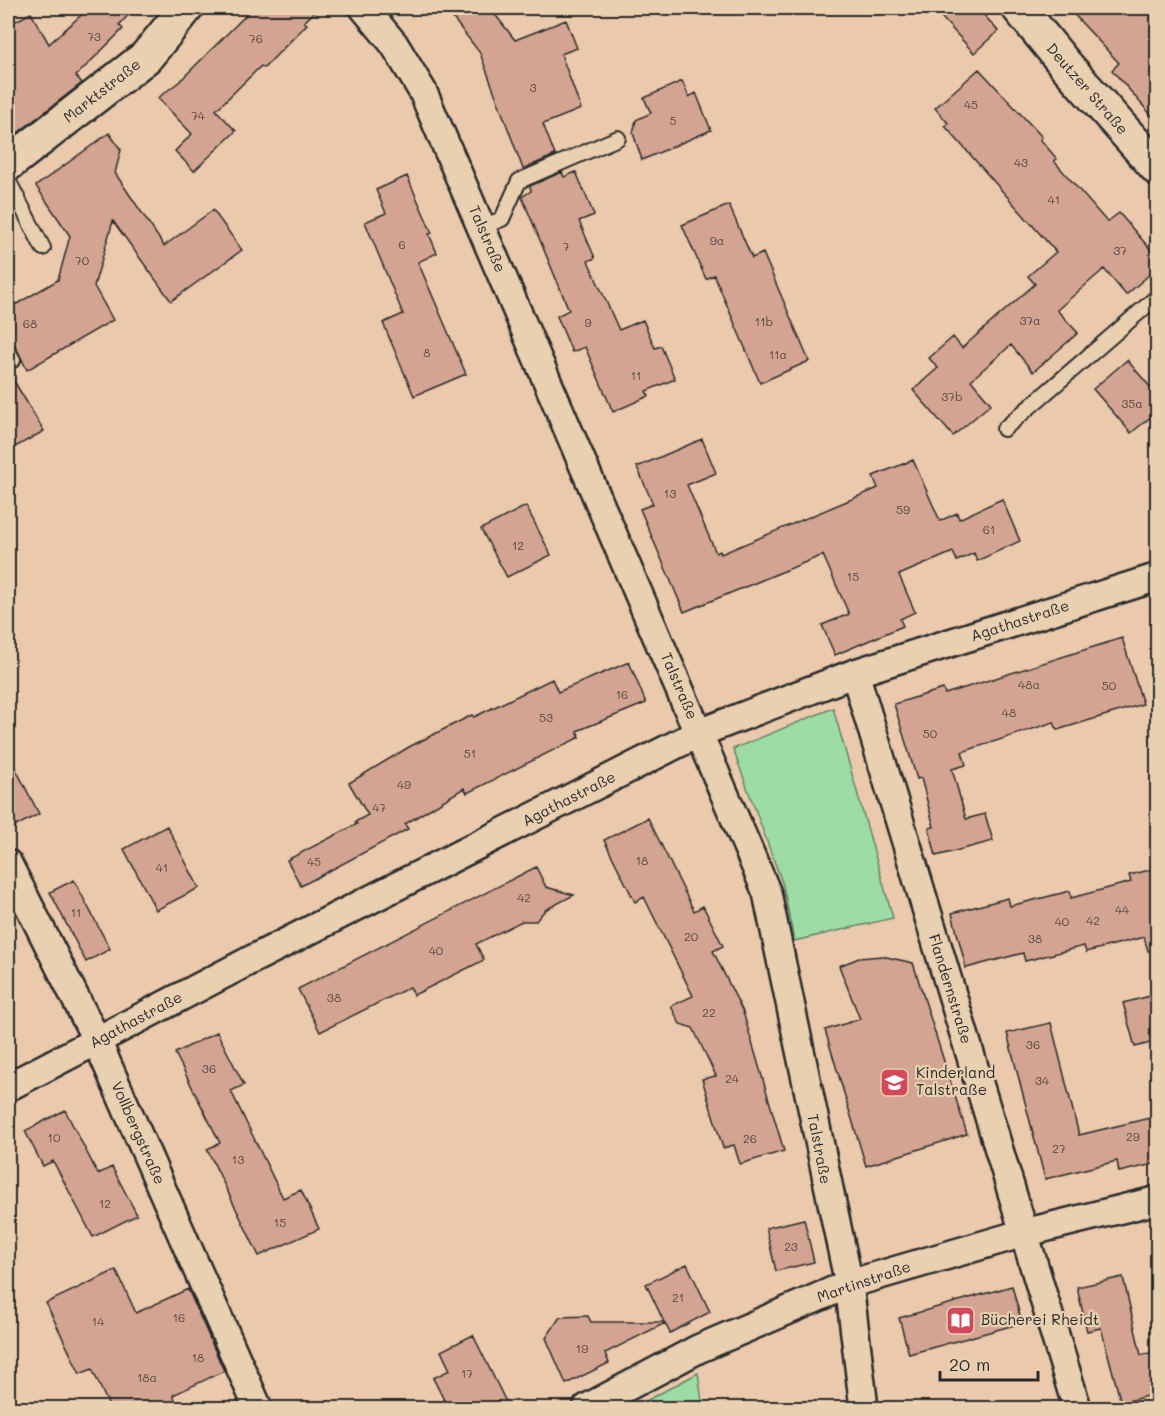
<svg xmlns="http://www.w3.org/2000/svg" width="1165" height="1416" font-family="Mali,sans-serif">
  <rect width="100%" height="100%" fill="#eac9ac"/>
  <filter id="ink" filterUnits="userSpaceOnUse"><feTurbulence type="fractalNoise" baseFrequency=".0167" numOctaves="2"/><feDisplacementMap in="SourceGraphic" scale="12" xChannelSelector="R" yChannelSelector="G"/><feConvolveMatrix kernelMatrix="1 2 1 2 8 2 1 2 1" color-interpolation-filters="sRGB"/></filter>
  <g filter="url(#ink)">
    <!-- green -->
    <path fill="#9ddca5" stroke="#648468" stroke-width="1.5" d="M 833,708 L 893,918 L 794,941 L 783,885 L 733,749 Z
      M 698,1373 L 703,1408 L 633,1408 Z"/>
    <!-- building -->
    <path fill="#d3a491" stroke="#2b2b2b" stroke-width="1.5" d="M 89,8 L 135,8 L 119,25 L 123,29 L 76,76 L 82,83 L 15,135 L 8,123 L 8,25 L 31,13 L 49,44 Z
      M 253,8 L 319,8 L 304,22 L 307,24 L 264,68 L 261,66 L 216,110 L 236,131 L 194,171 L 175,151 L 192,134 L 158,98 L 180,81 Z
      M 445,8 L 490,8 L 515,40 L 566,20 L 577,48 L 561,54 L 581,109 L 543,124 L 555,155 L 523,169 L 480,53 Z
      M 933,8 L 978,8 L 998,31 L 974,53 Z
      M 1068,8 L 1158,8 L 1158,123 L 1112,70 L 1119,63 Z
      M 979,69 L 1042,137 L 1040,139 L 1057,159 L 1054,161 L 1107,222 L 1119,213 L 1158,258 L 1158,267 L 1126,295 L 1104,269 L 1057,310 L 1078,333 L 1033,372 L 1011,345 L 971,380 L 991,404 L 953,436 L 913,390 L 938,368 L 929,358 L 953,337 L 962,348 L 1035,284 L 1028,276 L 1056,252 L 945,126 L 948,123 L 935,108 Z
      M 682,81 L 689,97 L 696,93 L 711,130 L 642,160 L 633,133 L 636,120 L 651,113 L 644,98 Z
      M 109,133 L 121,150 L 115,173 L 164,246 L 213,210 L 242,250 L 171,301 L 113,221 L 94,286 L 113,320 L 27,370 L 16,347 L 8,339 L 8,309 L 58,280 L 70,236 L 36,186 Z
      M 562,172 L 564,177 L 576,172 L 594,215 L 579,221 L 595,258 L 588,261 L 619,330 L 643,320 L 655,348 L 661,346 L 675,379 L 646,391 L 649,396 L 613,412 L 585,347 L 572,352 L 557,316 L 569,310 L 522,197 L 531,191 L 530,186 Z
      M 407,176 L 432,233 L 429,234 L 437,253 L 418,262 L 466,374 L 414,396 L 383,323 L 403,314 L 365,222 L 386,213 L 376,190 Z
      M 729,205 L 752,258 L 763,253 L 809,361 L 760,383 L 714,275 L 706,279 L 682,225 Z
      M 1127,360 L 1158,396 L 1158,411 L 1131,433 L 1093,389 Z
      M 8,371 L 44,431 L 8,451 Z
      M 702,439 L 716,473 L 687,485 L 716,553 L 720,551 L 721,554 L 878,488 L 873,476 L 913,460 L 940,521 L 957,513 L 959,519 L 1002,499 L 1020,541 L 977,561 L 974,553 L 957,561 L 953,552 L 899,575 L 915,612 L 900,619 L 903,626 L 835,655 L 822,625 L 849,614 L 823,555 L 684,612 L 640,509 L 653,504 L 637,467 Z
      M 526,506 L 551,555 L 507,577 L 481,529 Z
      M 1122,638 L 1143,704 L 1057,730 L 1054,722 L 962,752 L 966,765 L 952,769 L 966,819 L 985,814 L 993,841 L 936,856 L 929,828 L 934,827 L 921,778 L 917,779 L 894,704 L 943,689 L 945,694 Z
      M 629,662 L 646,703 L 577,731 L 580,737 L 467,793 L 464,788 L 405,824 L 408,829 L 301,886 L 287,860 L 357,824 L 355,822 L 368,815 L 349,783 L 409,747 L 472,715 L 474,717 L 552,679 L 558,692 Z
      M 8,754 L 39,814 L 16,826 L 8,810 Z
      M 648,818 L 694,911 L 703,906 L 723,946 L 713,951 L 743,1012 L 784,1151 L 740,1164 L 734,1145 L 723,1148 L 702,1079 L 716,1076 L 693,1028 L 680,1024 L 671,1006 L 693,996 L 644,897 L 635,902 L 604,840 Z
      M 167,826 L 199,888 L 156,910 L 124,849 Z
      M 536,867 L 546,887 L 574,895 L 545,910 L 536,921 L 522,921 L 476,944 L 484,960 L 414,995 L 410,987 L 320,1032 L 298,989 Z
      M 1158,868 L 1158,950 L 1148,951 L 1144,937 L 1086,952 L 1084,946 L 1025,961 L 1023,953 L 966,968 L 952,913 L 1008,898 L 1010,906 L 1070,891 L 1071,898 L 1131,882 L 1129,875 Z
      M 74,880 L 110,949 L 86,962 L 50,892 Z
      M 882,956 L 913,963 L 967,1134 L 866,1166 L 825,1030 L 860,1019 L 839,966 L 859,958 Z
      M 1158,994 L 1158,1041 L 1135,1047 L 1123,1003 Z
      M 1051,1023 L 1079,1135 L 1150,1118 L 1158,1147 L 1158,1163 L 1119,1172 L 1117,1161 L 1045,1179 L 1007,1033 Z
      M 217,1032 L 244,1085 L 231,1091 L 283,1198 L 301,1190 L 319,1229 L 259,1256 L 207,1149 L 220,1143 L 175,1053 Z
      M 65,1110 L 98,1174 L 112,1167 L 137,1215 L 93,1237 L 53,1161 L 43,1166 L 25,1131 Z
      M 804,1219 L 814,1262 L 776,1271 L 766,1228 Z
      M 687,1264 L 710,1312 L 670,1333 L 665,1323 L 605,1353 L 609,1363 L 566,1384 L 546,1338 L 560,1317 L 588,1316 L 591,1322 L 664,1322 L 646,1284 Z
      M 116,1270 L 136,1313 L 188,1289 L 224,1371 L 173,1395 L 179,1408 L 110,1408 L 92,1369 L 80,1374 L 46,1303 Z
      M 1123,1277 L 1141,1355 L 1158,1351 L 1158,1393 L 1121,1403 L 1101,1328 L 1087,1331 L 1077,1287 Z
      M 1012,1286 L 1022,1323 L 909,1354 L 899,1318 Z
      M 473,1335 L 509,1408 L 448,1408 L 433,1378 L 450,1370 L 441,1351 Z"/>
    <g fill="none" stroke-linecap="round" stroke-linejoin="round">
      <defs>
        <path id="service" d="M 8,180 L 43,248
          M 482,227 L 502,219 L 519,181 L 618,138
          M 8,351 L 13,360
          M 1004,429 L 1158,296"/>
        <path id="minor" d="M 364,8 L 394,44 L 423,92 L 767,893 L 849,1284 L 864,1408
          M 855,673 L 1077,1408
          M 8,864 L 97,1041 L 258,1408
          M 8,1087 L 249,961 L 699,733 L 855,673 L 1158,577
          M 587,1408 L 698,1349 L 849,1284 L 1024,1233 L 1158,1200"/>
        <path id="tertiary" d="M 8,164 L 146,57 L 186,8"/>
        <path id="secondary" d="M 1019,8 L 1064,63 L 1158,169"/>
      </defs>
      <!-- service casing -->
      <use href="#service" stroke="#2b2b2b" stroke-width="18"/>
      <!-- minor casing -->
      <use href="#minor" stroke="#2b2b2b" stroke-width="32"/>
      <!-- tertiary casing -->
      <use href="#tertiary" stroke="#2b2b2b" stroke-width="38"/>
      <!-- secondary casing -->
      <use href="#secondary" stroke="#2b2b2b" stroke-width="38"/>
      <!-- service -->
      <use href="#service" stroke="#e9d0b1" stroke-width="14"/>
      <!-- minor -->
      <use href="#minor" stroke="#e9d0b1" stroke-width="27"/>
      <!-- tertiary -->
      <use href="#tertiary" stroke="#e9d0b1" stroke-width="33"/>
      <!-- secondary -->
      <use href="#secondary" stroke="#e9d0b1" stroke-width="33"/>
    </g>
  </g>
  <!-- icons -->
  <defs>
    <symbol id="school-square" viewBox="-11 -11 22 22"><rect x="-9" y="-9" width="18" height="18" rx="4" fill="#d1495b" stroke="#e9d0b1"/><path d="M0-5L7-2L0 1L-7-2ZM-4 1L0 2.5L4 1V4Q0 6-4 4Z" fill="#fff"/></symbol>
    <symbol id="library-square" viewBox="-11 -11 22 22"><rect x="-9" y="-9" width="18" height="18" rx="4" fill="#d1495b" stroke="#e9d0b1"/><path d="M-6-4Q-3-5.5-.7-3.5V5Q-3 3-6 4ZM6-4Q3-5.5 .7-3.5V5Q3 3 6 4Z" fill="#fff"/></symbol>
  </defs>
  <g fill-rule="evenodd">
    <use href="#school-square" x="878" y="1066" width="33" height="33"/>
    <use href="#library-square" x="944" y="1304" width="33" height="33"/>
  </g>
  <g text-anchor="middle" stroke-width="4.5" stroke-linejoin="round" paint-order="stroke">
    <!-- number labels -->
    <g font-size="12" fill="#554944">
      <text x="94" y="41">73</text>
      <text x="256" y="43">76</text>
      <text x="533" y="92">3</text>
      <text x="971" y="109">45</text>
      <text x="198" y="120">74</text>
      <text x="673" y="125">5</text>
      <text x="1021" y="167">43</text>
      <text x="1054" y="204">41</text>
      <text x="717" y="245">9a</text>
      <text x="402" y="249">6</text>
      <text x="566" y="251">7</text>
      <text x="1120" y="255">37</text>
      <text x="82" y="265">70</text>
      <text x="1030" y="325">37a</text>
      <text x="764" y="326">11b</text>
      <text x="588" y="327">9</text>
      <text x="30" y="328">68</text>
      <text x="427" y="357">8</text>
      <text x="778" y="359">11a</text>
      <text x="636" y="380">11</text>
      <text x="952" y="401">37b</text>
      <text x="1132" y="408">35a</text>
      <text x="670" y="498">13</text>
      <text x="903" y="514">59</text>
      <text x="989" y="534">61</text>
      <text x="518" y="550">12</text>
      <text x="853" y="581">15</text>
      <text x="1029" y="689">48a</text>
      <text x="1109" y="690">50</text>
      <text x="622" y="699">16</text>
      <text x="1009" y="717">48</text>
      <text x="546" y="722">53</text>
      <text x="930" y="738">50</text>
      <text x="470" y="758">51</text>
      <text x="404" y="789">49</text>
      <text x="379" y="812">47</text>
      <text x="642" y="865">18</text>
      <text x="314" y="866">45</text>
      <text x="162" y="872">41</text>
      <text x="524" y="902">42</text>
      <text x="1122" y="914">44</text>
      <text x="76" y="917">11</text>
      <text x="1093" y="925">42</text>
      <text x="1062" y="926">40</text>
      <text x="691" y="941">20</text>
      <text x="1035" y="943">38</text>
      <text x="436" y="955">40</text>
      <text x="334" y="1002">38</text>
      <text x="709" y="1017">22</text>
      <text x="1033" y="1049">36</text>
      <text x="209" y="1073">36</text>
      <text x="732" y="1083">24</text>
      <text x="1042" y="1085">34</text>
      <text x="1133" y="1141">29</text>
      <text x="54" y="1142">10</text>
      <text x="750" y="1143">26</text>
      <text x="1059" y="1153">27</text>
      <text x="238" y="1164">13</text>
      <text x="105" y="1208">12</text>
      <text x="280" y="1227">15</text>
      <text x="791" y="1251">23</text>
      <text x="678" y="1302">21</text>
      <text x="179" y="1322">16</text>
      <text x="98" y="1326">14</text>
      <text x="582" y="1353">19</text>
      <text x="198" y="1362">18</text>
      <text x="467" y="1378">17</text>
      <text x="147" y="1382">18a</text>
    </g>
    <!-- street labels -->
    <g font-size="15" fill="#2b2b2b" stroke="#e9d0b1">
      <text transform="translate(1087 89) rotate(49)" y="5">Deutzer Straße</text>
      <text transform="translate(102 91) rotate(-38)" y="5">Marktstraße</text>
      <text transform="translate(487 239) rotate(67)" y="5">Talstraße</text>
      <text transform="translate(1020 621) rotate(-18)" y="5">Agathastraße</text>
      <text transform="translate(679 686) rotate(67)" y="5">Talstraße</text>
      <text transform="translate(569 799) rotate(-27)" y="5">Agathastraße</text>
      <text transform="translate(950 989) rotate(73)" y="5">Flandernstraße</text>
      <text transform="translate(136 1020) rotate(-28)" y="5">Agathastraße</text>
      <text transform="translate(138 1133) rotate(66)" y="5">Vollbergstraße</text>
      <text transform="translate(819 1149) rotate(79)" y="5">Talstraße</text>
      <text transform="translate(864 1282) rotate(-19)" y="5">Martinstraße</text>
    </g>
    <!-- poi labels -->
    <g font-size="15" fill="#2b2b2b" stroke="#e9d0b1" text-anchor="start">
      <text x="916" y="1078">Kinderland<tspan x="916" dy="17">Talstraße</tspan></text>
      <text x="981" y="1325">Bücherei Rheidt</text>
    </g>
  </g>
  <!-- margin -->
  <rect width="1165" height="1416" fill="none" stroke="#e9d0b1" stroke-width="30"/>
  <rect x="15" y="15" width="1135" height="1386" fill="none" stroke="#2b2b2b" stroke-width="2" filter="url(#ink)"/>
  <!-- scale -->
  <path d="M940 1371v9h98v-9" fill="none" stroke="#2b2b2b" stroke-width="3"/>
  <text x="949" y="1371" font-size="18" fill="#2b2b2b" stroke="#e9d0b1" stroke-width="4.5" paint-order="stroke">20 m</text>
</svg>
